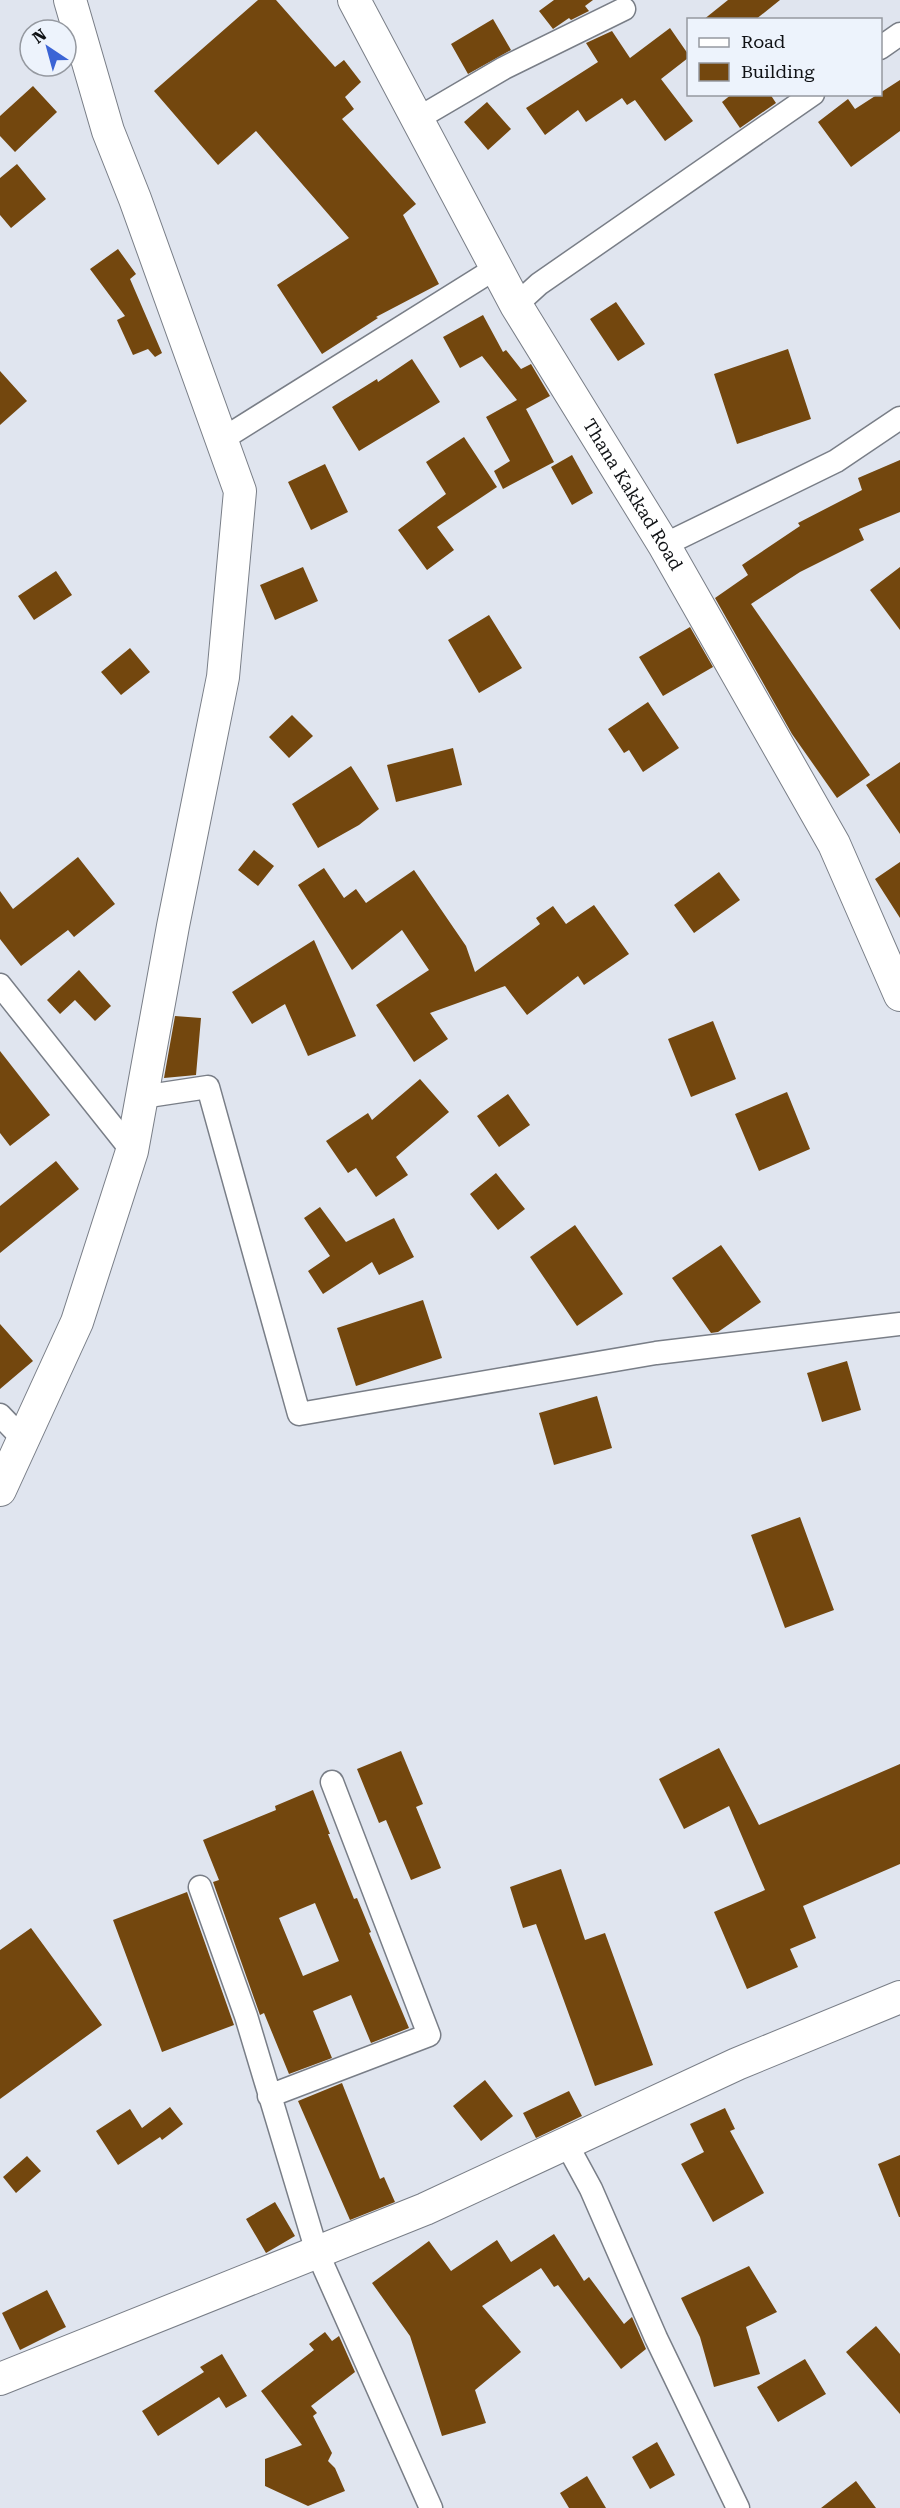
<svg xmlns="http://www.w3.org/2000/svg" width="900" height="2508" font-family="'Roboto Serif',serif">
  <rect width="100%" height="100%" fill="#e0e5ef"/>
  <!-- building -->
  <path fill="#73470e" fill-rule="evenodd" d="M 258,0 L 276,0 L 335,67 L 344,60 L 361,82 L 345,97 L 354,109 L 342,119 L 416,204 L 403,215 L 439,284 L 376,317 L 378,318 L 322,354 L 277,285 L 349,238 L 256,131 L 218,165 L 154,91 Z
    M 554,0 L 593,0 L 585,6 L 589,11 L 571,20 L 569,18 L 553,29 L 539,11 Z
    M 728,0 L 780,0 L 755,20 L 703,20 Z
    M 493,19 L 511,50 L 468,74 L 451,44 Z
    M 670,28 L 688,54 L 688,58 L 661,79 L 693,121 L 665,141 L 635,100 L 627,105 L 622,98 L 586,122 L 578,110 L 545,135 L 526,108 L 598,62 L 586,43 L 612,31 L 630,58 Z
    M 900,80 L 900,131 L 851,167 L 818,122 L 848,99 L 855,109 Z
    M 33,86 L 57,112 L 15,152 L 0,136 L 0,116 Z
    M 732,94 L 770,94 L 776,103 L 740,128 L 722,102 Z
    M 487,102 L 511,129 L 488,150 L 464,122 Z
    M 17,164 L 46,199 L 11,228 L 0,215 L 0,178 Z
    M 118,249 L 136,274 L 130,279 L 162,353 L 155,357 L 148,349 L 133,355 L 117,320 L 125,316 L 90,269 Z
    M 616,302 L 645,344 L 618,361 L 590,319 Z
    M 483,315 L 503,352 L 506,350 L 521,369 L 531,364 L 550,396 L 526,409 L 554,462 L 503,489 L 494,471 L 510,461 L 486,417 L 517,400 L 482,356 L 460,368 L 443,337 Z
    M 788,349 L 811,419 L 737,444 L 714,374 Z
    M 412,359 L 440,402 L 359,451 L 332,407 L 377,379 L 378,382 Z
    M 0,371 L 27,401 L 0,425 Z
    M 464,437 L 497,487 L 437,527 L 454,550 L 427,570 L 398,530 L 446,494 L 426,462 Z
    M 572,455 L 593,493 L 572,505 L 551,467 Z
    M 900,460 L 900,512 L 859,529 L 864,540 L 800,572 L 751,604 L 870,775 L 837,798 L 792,734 L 715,598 L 748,575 L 742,565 L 800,526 L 798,523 L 862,490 L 858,478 Z
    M 325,464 L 348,512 L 311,530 L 288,482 Z
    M 303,567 L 318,601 L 275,620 L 260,585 Z
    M 900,567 L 900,630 L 870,590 Z
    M 56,571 L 72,595 L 34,620 L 18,596 Z
    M 489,615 L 522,668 L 479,693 L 448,640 Z
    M 690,627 L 713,667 L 663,696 L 639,657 Z
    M 130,648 L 150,672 L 121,695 L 101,672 Z
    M 648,702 L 679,748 L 643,772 L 629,750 L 624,753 L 608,729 Z
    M 292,715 L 313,736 L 289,758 L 269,737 Z
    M 453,748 L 462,785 L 396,802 L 387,765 Z
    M 900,762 L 900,834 L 866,785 Z
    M 351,766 L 379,809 L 359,825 L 318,848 L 292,804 Z
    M 254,850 L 274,866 L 258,886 L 238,870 Z
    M 78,857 L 115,904 L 74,937 L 68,930 L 21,966 L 0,939 L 0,891 L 13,909 Z
    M 900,862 L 900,918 L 875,879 Z
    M 324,868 L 344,898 L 356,889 L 366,903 L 414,870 L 466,946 L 475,972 L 540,924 L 536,918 L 553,906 L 566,924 L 594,905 L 629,954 L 584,985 L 578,976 L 527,1015 L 505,986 L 430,1013 L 448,1039 L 414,1062 L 376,1005 L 429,970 L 402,930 L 352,970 L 298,885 Z
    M 719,872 L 740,900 L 694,933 L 674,905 Z
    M 314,940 L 356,1036 L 308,1056 L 285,1004 L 252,1024 L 232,992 Z
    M 79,970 L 111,1006 L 95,1021 L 75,1000 L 60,1014 L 47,1000 Z
    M 175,1016 L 201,1018 L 196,1075 L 164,1078 Z
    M 713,1021 L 736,1079 L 691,1097 L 668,1039 Z
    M 0,1051 L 50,1115 L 10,1146 L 0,1133 Z
    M 420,1079 L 449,1112 L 396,1157 L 408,1175 L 376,1197 L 356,1168 L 348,1173 L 326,1141 L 368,1113 L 372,1120 Z
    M 787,1092 L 810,1149 L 759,1171 L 735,1114 Z
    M 508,1094 L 530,1125 L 499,1147 L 477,1116 Z
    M 56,1161 L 79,1189 L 0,1253 L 0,1206 Z
    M 496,1173 L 525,1209 L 498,1230 L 470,1194 Z
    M 320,1207 L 346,1242 L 394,1218 L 414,1257 L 379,1275 L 372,1262 L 323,1294 L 308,1271 L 330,1256 L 304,1218 Z
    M 575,1225 L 623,1294 L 577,1326 L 530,1257 Z
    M 721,1245 L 761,1302 L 718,1332 L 711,1333 L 672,1278 Z
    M 423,1300 L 442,1358 L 356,1386 L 337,1328 Z
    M 0,1324 L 33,1361 L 0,1389 Z
    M 847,1361 L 861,1410 L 822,1422 L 807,1373 Z
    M 597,1396 L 612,1448 L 554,1465 L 539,1413 Z
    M 800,1517 L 834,1610 L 785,1628 L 751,1535 Z
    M 719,1748 L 759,1825 L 900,1764 L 900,1864 L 803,1906 L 816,1938 L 790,1949 L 798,1967 L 747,1989 L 714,1912 L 765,1890 L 729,1806 L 684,1829 L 659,1779 Z
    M 401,1751 L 423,1804 L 416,1807 L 441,1868 L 411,1880 L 386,1820 L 379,1823 L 357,1769 Z
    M 313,1790 L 330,1834 L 328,1834 L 354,1899 L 357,1898 L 371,1932 L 369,1933 L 409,2028 L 371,2043 L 351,1995 L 313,2011 L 332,2058 L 289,2074 L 264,2013 L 260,2015 L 213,1882 L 219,1880 L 203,1840 L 276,1810 L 275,1806 ZM 315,1903 L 339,1961 L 303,1976 L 279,1918 Z
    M 561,1869 L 585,1940 L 605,1933 L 653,2065 L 595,2086 L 536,1924 L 523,1928 L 510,1887 Z
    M 187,1892 L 234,2025 L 162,2052 L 113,1920 Z
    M 31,1928 L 102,2025 L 0,2099 L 0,1950 Z
    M 485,2080 L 513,2116 L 481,2141 L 453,2106 Z
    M 342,2083 L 380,2179 L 384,2177 L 395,2202 L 350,2220 L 298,2101 Z
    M 569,2091 L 582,2116 L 536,2138 L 523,2113 Z
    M 170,2107 L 183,2124 L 162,2140 L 160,2137 L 118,2165 L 96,2131 L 130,2109 L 142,2128 Z
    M 725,2108 L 735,2129 L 730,2131 L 764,2193 L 713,2222 L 681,2164 L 704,2152 L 690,2124 Z
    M 900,2155 L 900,2217 L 899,2217 L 878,2164 Z
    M 27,2156 L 41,2171 L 16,2193 L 3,2177 Z
    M 275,2202 L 295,2236 L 266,2253 L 246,2219 Z
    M 554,2234 L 584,2281 L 589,2277 L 624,2324 L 632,2317 L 646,2349 L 621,2369 L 558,2285 L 554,2287 L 541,2268 L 482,2306 L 521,2352 L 475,2390 L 486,2423 L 442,2436 L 410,2336 L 372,2283 L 429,2241 L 451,2271 L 497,2240 L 511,2262 Z
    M 749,2266 L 777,2312 L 746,2327 L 760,2374 L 714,2387 L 700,2337 L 681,2298 Z
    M 47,2290 L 66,2327 L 20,2350 L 2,2313 Z
    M 876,2326 L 900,2354 L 900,2414 L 846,2352 Z
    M 325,2332 L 332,2341 L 339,2336 L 355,2372 L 311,2406 L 317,2413 L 313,2416 L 332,2453 L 328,2461 L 335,2468 L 345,2491 L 308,2506 L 265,2486 L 265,2459 L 302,2445 L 261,2391 L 314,2350 L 309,2344 Z
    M 222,2354 L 247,2396 L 226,2408 L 219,2397 L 158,2436 L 142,2411 L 204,2372 L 200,2367 Z
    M 805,2359 L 826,2394 L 778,2422 L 757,2387 Z
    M 657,2442 L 675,2475 L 650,2489 L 632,2457 Z
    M 587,2476 L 606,2508 L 569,2508 L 560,2493 Z
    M 856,2481 L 876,2508 L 821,2508 Z"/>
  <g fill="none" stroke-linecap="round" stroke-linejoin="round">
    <defs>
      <path id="street" d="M 880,48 L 900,34
        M 417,119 L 504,68 L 624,9
        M 516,305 L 539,284 L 813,94
        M 221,440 L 496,268
        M 664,545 L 836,461 L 900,418
        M 0,985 L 132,1151
        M 142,1097 L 208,1087 L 299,1414 L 656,1353 L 900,1324
        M 0,1415 L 24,1440
        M 200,1887 L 246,2016 L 317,2252 L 431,2508
        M 269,2096 L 429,2035 L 332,1782
        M 566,2143 L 591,2189 L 656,2338 L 738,2508"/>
      <g id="secondary">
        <path id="s1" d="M 354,0 L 516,305 L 664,545 L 834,844 L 900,995"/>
        <path d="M 0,1490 L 77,1322 L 132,1151 L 173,926 L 223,677 L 240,491 L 135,199 L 108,131 L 70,0"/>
        <path d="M 0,2379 L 425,2209 L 737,2064 L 900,1997"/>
      </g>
    </defs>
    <!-- street casing -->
    <use href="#street" stroke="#797e87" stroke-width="25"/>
    <!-- secondary casing -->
    <use href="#secondary" stroke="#797e87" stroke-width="34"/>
    <!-- street -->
    <use href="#street" stroke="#fff" stroke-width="22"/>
    <!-- secondary -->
    <use href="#secondary" stroke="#fff" stroke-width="32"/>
  </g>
  <g text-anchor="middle" stroke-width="6" stroke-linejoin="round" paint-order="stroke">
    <!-- street labels -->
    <g font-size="18" fill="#101215" stroke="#edf3fc">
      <text dy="6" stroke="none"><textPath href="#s1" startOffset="568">Thana Kakkad Road</textPath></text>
    </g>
  </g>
  <!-- legend -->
  <rect x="687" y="18" width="195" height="78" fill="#edf3fc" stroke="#9599a0" stroke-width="1.5"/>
  <rect x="699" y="38" width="30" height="9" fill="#ffffff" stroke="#9599a0" stroke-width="1.5"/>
  <text x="741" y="48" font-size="18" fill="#101215">Road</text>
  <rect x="699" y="63" width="30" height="18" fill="#73470e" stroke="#9599a0" stroke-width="1.5"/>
  <text x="741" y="78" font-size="18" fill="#101215">Building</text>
  <!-- north arrow -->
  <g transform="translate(48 48) rotate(324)"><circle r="28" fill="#edf3fc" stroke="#9599a0" stroke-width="1.5"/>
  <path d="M0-4.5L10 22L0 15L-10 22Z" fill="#3b64d5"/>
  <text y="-9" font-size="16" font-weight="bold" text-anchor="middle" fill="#101215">N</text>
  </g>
</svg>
